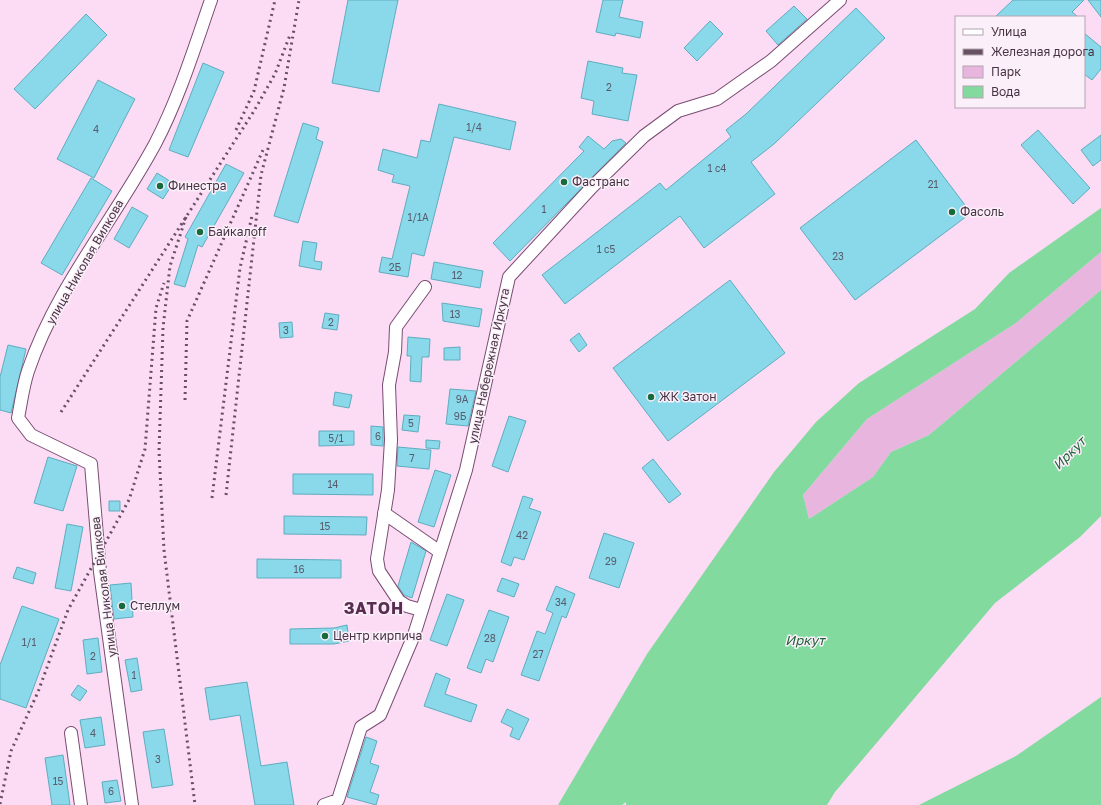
<svg xmlns="http://www.w3.org/2000/svg" width="1101" height="805" font-family="'Golos Text',sans-serif">
  <rect width="100%" height="100%" fill="#fcdbf5"/>
  <!-- green -->
  <path fill="#e8b5de" d="M 1101,252 L 1101,290 L 929,435 L 891,452 L 873,477 L 809,519 L 803,495 L 867,419 L 1016,323 Z"/>
  <!-- water -->
  <path fill="#83da9e" d="M 1101,208 L 1101,252 L 1016,323 L 867,419 L 803,495 L 809,519 L 873,477 L 891,452 L 929,435 L 1101,290 L 1101,516 L 1080,537 L 995,603 L 835,792 L 827,805 L 626,805 L 626,802 L 622,805 L 558,805 L 647,654 L 774,472 L 816,422 L 859,383 L 975,309 L 1009,273 Z
    M 1101,697 L 1101,805 L 919,805 L 1016,756 Z"/>
  <!-- building -->
  <path fill="#8ad9ea" stroke="#5eadbe" d="M 348,0 L 398,0 L 379,92 L 332,83 Z
    M 603,0 L 623,0 L 619,17 L 643,22 L 640,38 L 616,33 L 615,36 L 596,32 Z
    M 1013,0 L 1084,0 L 1072,12 L 1078,17 L 995,17 Z
    M 1088,0 L 1101,0 L 1101,17 Z
    M 794,6 L 807,19 L 778,45 L 766,31 Z
    M 856,8 L 885,38 L 774,144 L 751,162 L 775,194 L 704,248 L 680,216 L 565,304 L 542,275 L 660,183 L 666,190 L 731,137 L 726,130 L 746,114 Z
    M 86,14 L 107,35 L 35,109 L 14,89 Z
    M 710,21 L 723,34 L 697,61 L 684,48 Z
    M 1084,33 L 1101,47 L 1101,69 L 1092,80 L 1084,74 Z
    M 588,61 L 623,68 L 622,73 L 637,75 L 628,121 L 592,114 L 594,101 L 581,98 Z
    M 203,63 L 224,72 L 188,157 L 169,150 Z
    M 98,80 L 135,99 L 94,178 L 57,159 Z
    M 439,104 L 516,122 L 510,150 L 454,137 L 424,256 L 412,253 L 408,277 L 379,272 L 382,257 L 392,259 L 410,186 L 392,182 L 394,175 L 378,170 L 383,149 L 417,158 L 421,140 L 430,142 Z
    M 303,123 L 319,128 L 316,139 L 323,142 L 298,223 L 274,216 Z
    M 1038,130 L 1090,188 L 1073,204 L 1021,145 Z
    M 1101,135 L 1101,160 L 1093,166 L 1081,150 Z
    M 588,136 L 604,149 L 612,141 L 621,139 L 626,143 L 510,261 L 493,243 L 584,151 L 579,147 Z
    M 916,140 L 971,213 L 855,300 L 800,228 Z
    M 226,164 L 244,173 L 202,247 L 198,245 L 185,287 L 174,284 L 188,239 L 185,237 Z
    M 157,173 L 173,183 L 163,199 L 147,189 Z
    M 91,178 L 112,191 L 62,275 L 41,263 Z
    M 132,207 L 148,216 L 129,248 L 114,239 Z
    M 303,241 L 317,243 L 314,261 L 322,262 L 321,270 L 299,266 Z
    M 434,262 L 483,271 L 480,288 L 431,279 Z
    M 730,280 L 785,353 L 668,441 L 613,368 Z
    M 442,303 L 482,309 L 479,327 L 443,321 Z
    M 325,313 L 339,315 L 337,330 L 322,328 Z
    M 292,322 L 293,337 L 280,338 L 279,323 Z
    M 579,333 L 587,345 L 579,352 L 570,340 Z
    M 408,337 L 430,339 L 429,357 L 422,357 L 421,382 L 410,381 L 411,356 L 407,356 Z
    M 8,345 L 26,349 L 11,413 L 0,410 L 0,377 Z
    M 460,347 L 460,360 L 444,360 L 444,348 Z
    M 450,389 L 476,391 L 468,426 L 446,424 Z
    M 335,392 L 352,395 L 349,408 L 333,405 Z
    M 404,415 L 420,416 L 418,432 L 402,430 Z
    M 509,416 L 526,421 L 508,472 L 492,466 Z
    M 371,426 L 383,427 L 383,446 L 371,445 Z
    M 319,431 L 354,431 L 354,445 L 319,446 Z
    M 426,440 L 440,441 L 439,449 L 426,448 Z
    M 398,447 L 431,450 L 429,469 L 397,466 Z
    M 48,457 L 77,466 L 63,511 L 34,503 Z
    M 653,459 L 681,494 L 669,503 L 642,468 Z
    M 435,470 L 451,475 L 434,527 L 418,522 Z
    M 293,474 L 373,474 L 373,495 L 293,494 Z
    M 523,496 L 533,499 L 529,508 L 541,512 L 524,560 L 514,557 L 511,566 L 501,562 Z
    M 109,501 L 120,501 L 120,511 L 109,511 Z
    M 284,516 L 367,517 L 366,535 L 284,534 Z
    M 67,524 L 83,527 L 71,591 L 55,588 Z
    M 604,533 L 634,543 L 619,588 L 589,578 Z
    M 411,542 L 426,551 L 412,598 L 404,595 L 398,586 Z
    M 257,559 L 341,560 L 341,578 L 257,578 Z
    M 17,567 L 36,573 L 33,584 L 13,578 Z
    M 502,578 L 519,584 L 514,597 L 497,591 Z
    M 131,583 L 133,617 L 114,619 L 110,585 Z
    M 556,586 L 575,594 L 566,618 L 562,616 L 539,681 L 521,675 L 537,631 L 545,634 L 553,613 L 546,610 Z
    M 447,594 L 464,600 L 447,646 L 430,640 Z
    M 22,606 L 59,619 L 26,708 L 0,699 L 0,665 Z
    M 489,610 L 509,617 L 493,662 L 486,659 L 481,673 L 467,668 Z
    M 347,625 L 349,641 L 334,644 L 290,644 L 290,629 L 334,628 Z
    M 98,638 L 102,672 L 87,674 L 83,640 Z
    M 137,658 L 142,690 L 131,692 L 125,660 Z
    M 436,673 L 450,679 L 445,694 L 477,705 L 471,722 L 424,706 Z
    M 247,682 L 261,766 L 287,762 L 294,805 L 255,805 L 240,715 L 210,720 L 205,688 Z
    M 78,685 L 87,691 L 80,701 L 71,695 Z
    M 507,709 L 529,719 L 519,740 L 510,736 L 513,728 L 501,722 Z
    M 101,717 L 105,745 L 85,748 L 80,720 Z
    M 164,729 L 173,785 L 152,788 L 143,732 Z
    M 366,737 L 377,741 L 370,763 L 379,766 L 370,792 L 379,795 L 376,805 L 347,797 Z
    M 63,755 L 70,805 L 52,805 L 45,758 Z
    M 117,780 L 121,801 L 105,803 L 102,782 Z"/>
  <g fill="none" stroke-linecap="round" stroke-linejoin="round">
    <defs>
      <path id="minor" d="M 384,513 L 440,552
        M 421,610 L 407,606 L 399,601 L 379,571 L 377,559 L 388,490 L 391,440 L 389,385 L 395,352 L 396,327 L 425,287
        M 71,733 L 81,805
        M 132,805 L 100,572 L 91,464 L 31,435 L 18,418 C 21,403 23,386 28,371 C 56,288 114,220 155,144 C 179,98 194,49 211,0
        M 324,805 L 338,800 L 361,727 L 380,715 L 414,635 L 466,470 L 509,277 L 592,187 L 644,136 L 678,111 L 717,99 L 771,61 L 840,0"/>
    </defs>
    <!-- minor casing -->
    <use href="#minor" stroke="#7a4d72" stroke-width="14"/>
    <!-- minor -->
    <use href="#minor" stroke="#fff" stroke-width="12"/>
    <!-- rail -->
    <path stroke="#685063" stroke-width="3" stroke-dasharray="2 4" stroke-linecap="butt" d="M 236,130 L 254,91 L 275,0
      M 186,217 L 170,266 L 163,328 L 159,451 L 164,550 L 195,805
      M 185,400 L 187,321 L 263,150
      M 61,412 L 254,111 L 275,74 L 290,35
      M 226,495 L 261,175 L 284,88 L 299,0
      M 212,498 L 240,268 L 252,216
      M 0,804 L 11,751 L 38,692 L 68,610 L 129,500 L 145,449 L 156,308 L 164,283"/>
  </g>
  <!-- markers -->
  <g fill="#176a3b" stroke="#fbf0f9" stroke-width="1.5">
    <circle cx="564" cy="182" r="4"/>
    <circle cx="160" cy="186" r="4"/>
    <circle cx="952" cy="212" r="4"/>
    <circle cx="200" cy="232" r="4"/>
    <circle cx="651" cy="397" r="4"/>
    <circle cx="122" cy="606" r="4"/>
    <circle cx="325" cy="636" r="4"/>
  </g>
  <g text-anchor="middle" stroke-width="3" stroke-linejoin="round" paint-order="stroke">
    <!-- number labels -->
    <g font-size="10" fill="#585c6e">
      <text x="609" y="91">2</text>
      <text x="474" y="131">1/4</text>
      <text x="96" y="133">4</text>
      <text x="717" y="172">1 с4</text>
      <text x="933" y="188">21</text>
      <text x="544" y="213">1</text>
      <text x="418" y="221">1/1А</text>
      <text x="606" y="253">1 с5</text>
      <text x="838" y="260">23</text>
      <text x="395" y="271">2Б</text>
      <text x="457" y="279">12</text>
      <text x="455" y="318">13</text>
      <text x="331" y="326">2</text>
      <text x="286" y="334">3</text>
      <text x="462" y="403">9А</text>
      <text x="460" y="420">9Б</text>
      <text x="411" y="427">5</text>
      <text x="378" y="440">6</text>
      <text x="336" y="442">5/1</text>
      <text x="412" y="462">7</text>
      <text x="333" y="488">14</text>
      <text x="325" y="530">15</text>
      <text x="522" y="539">42</text>
      <text x="611" y="565">29</text>
      <text x="299" y="573">16</text>
      <text x="561" y="606">34</text>
      <text x="490" y="642">28</text>
      <text x="29" y="646">1/1</text>
      <text x="538" y="658">27</text>
      <text x="93" y="660">2</text>
      <text x="134" y="679">1</text>
      <text x="93" y="737">4</text>
      <text x="158" y="763">3</text>
      <text x="58" y="785">15</text>
      <text x="111" y="795">6</text>
    </g>
    <!-- poi labels -->
    <g font-size="12" fill="#483344" stroke="#fbf0f9" text-anchor="start">
      <text x="572" y="186">Фастранс</text>
      <text x="168" y="190">Финестра</text>
      <text x="960" y="216">Фасоль</text>
      <text x="208" y="236">Байкалoff</text>
      <text x="659" y="401">ЖК Затон</text>
      <text x="130" y="610">Стеллум</text>
      <text x="333" y="640">Центр кирпича</text>
    </g>
    <!-- street labels -->
    <g font-size="12" fill="#483344" stroke="#fbf0f9">
      <text transform="translate(85 262) rotate(-60)" y="4">улица Николая Вилкова</text>
      <text transform="translate(489 366) rotate(-78)" y="4">улица Набережная Иркута</text>
      <text transform="translate(104 587) rotate(-97)" y="4">улица Николая Вилкова</text>
    </g>
    <!-- water labels -->
    <g font-size="13" font-style="italic" fill="#22603a" stroke="#fbf0f9">
      <text transform="translate(1069 453) rotate(-45)" y="5">Иркут</text>
      <text x="805" y="645">Иркут</text>
    </g>
    <!-- district labels -->
    <g font-size="16" font-weight="bold" letter-spacing="1" fill="#582d51" stroke="#fbf0f9">
      <text x="374" y="614">ЗАТОН</text>
    </g>
  </g>
  <!-- legend -->
  <rect x="955" y="16" width="130" height="92" fill="#fbf0f9" stroke="#b3a4b1"/>
  <rect x="963" y="29" width="20" height="6" fill="#ffffff" stroke="#b3a4b1"/>
  <text x="991" y="36" font-size="12" fill="#483344">Улица</text>
  <rect x="963" y="49" width="20" height="6" fill="#685063" stroke="#b3a4b1"/>
  <text x="991" y="56" font-size="12" fill="#483344">Железная дорога</text>
  <rect x="963" y="66" width="20" height="12" fill="#e8b5de" stroke="#b3a4b1"/>
  <text x="991" y="76" font-size="12" fill="#483344">Парк</text>
  <rect x="963" y="86" width="20" height="12" fill="#83da9e" stroke="#b3a4b1"/>
  <text x="991" y="96" font-size="12" fill="#483344">Вода</text>
</svg>
